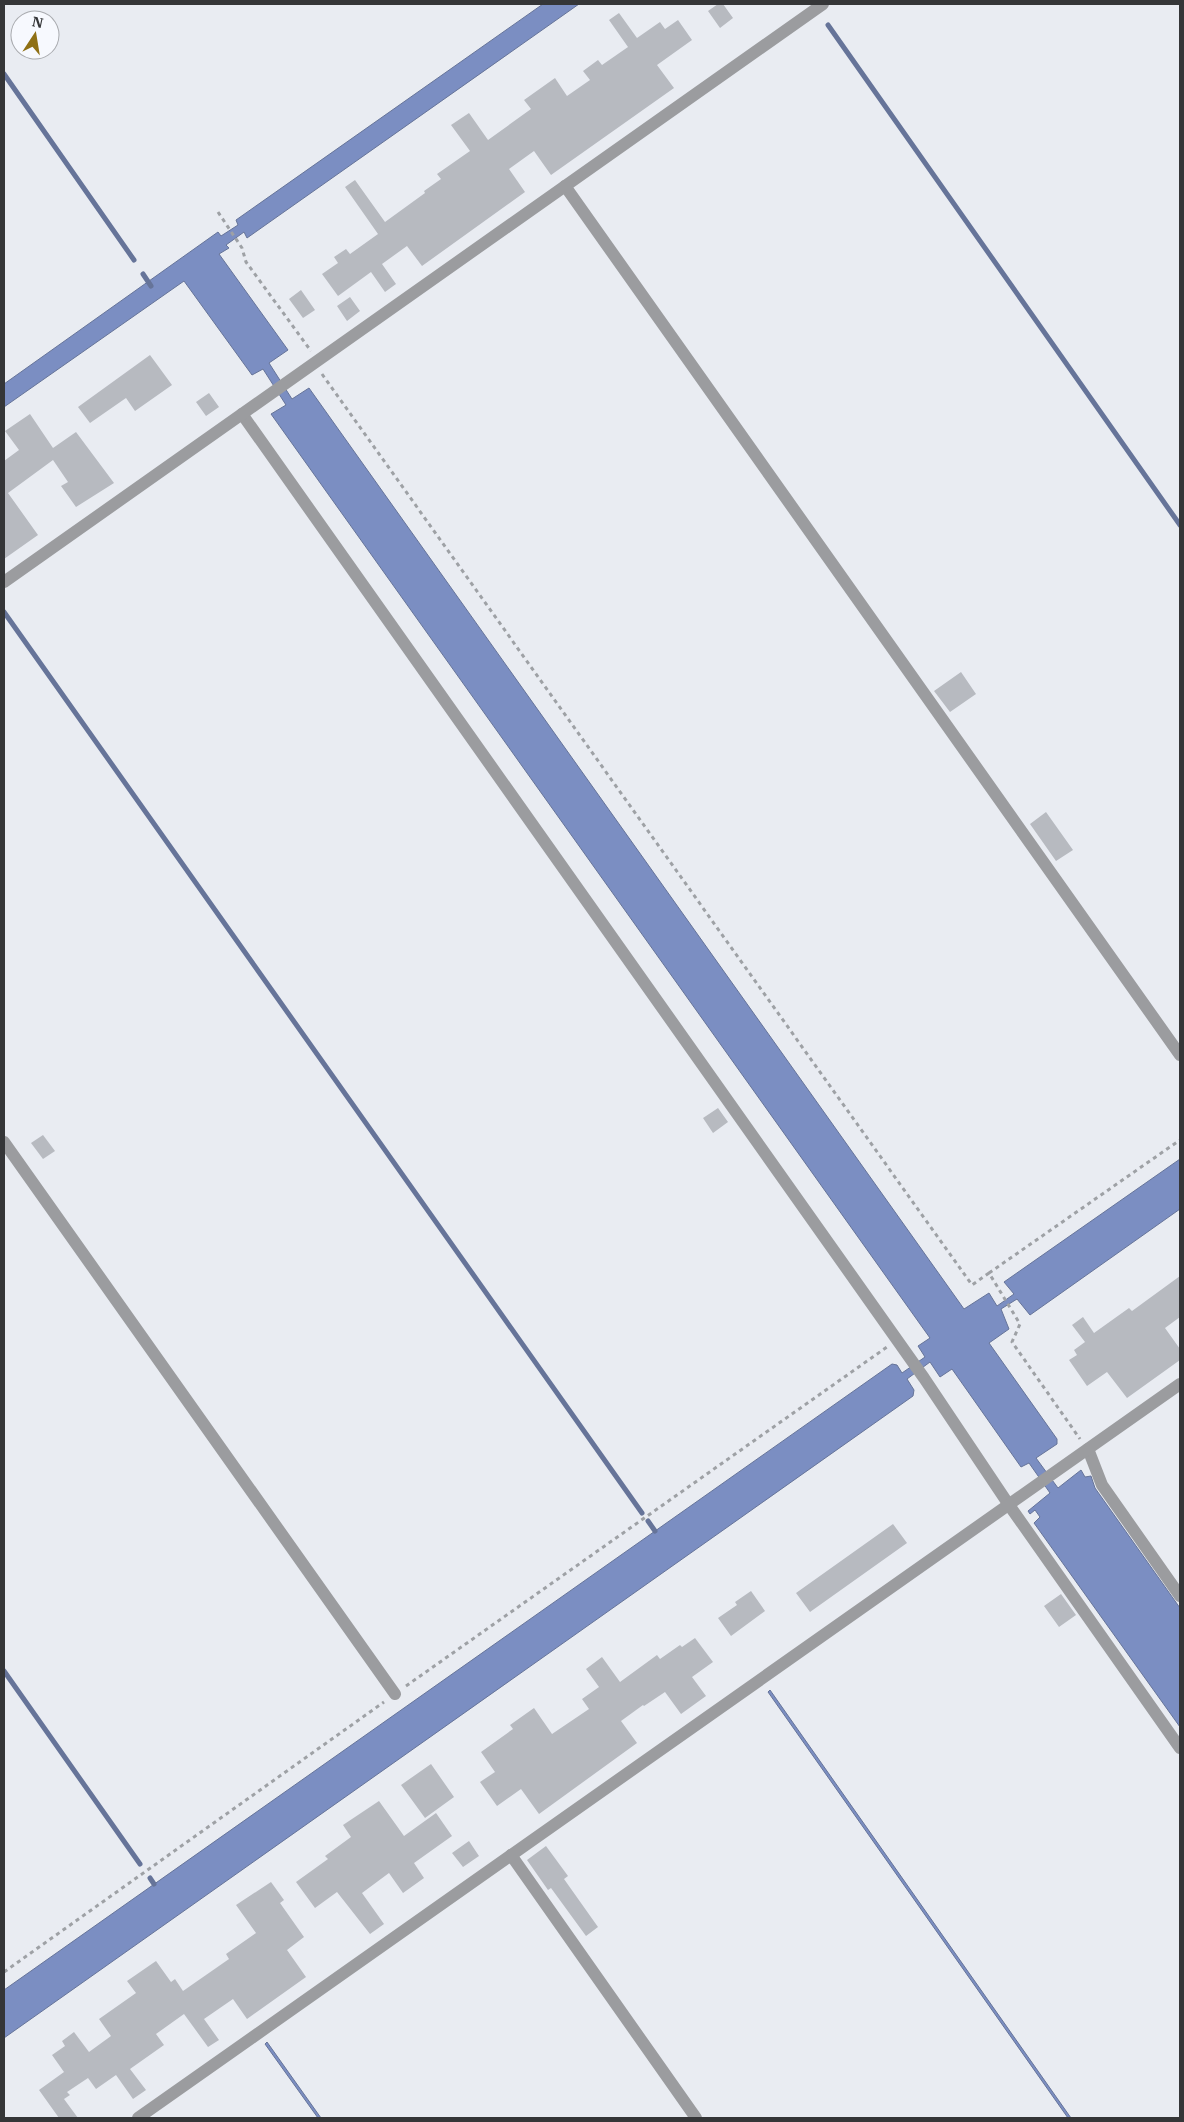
<svg xmlns="http://www.w3.org/2000/svg" width="1184" height="2122" font-family="'IBM Plex Serif',serif">
  <rect width="100%" height="100%" fill="#e9ecf2"/>
  <!-- water -->
  <path fill="#7b8ec2" stroke="#667499" d="M 543,4 L 579,4 L 247,238 L 244,232 L 226,245 L 229,248 L 219,254 L 288,350 L 269,363 L 292,399 L 309,388 L 964,1309 L 989,1293 L 997,1306 L 1014,1294 L 1004,1282 L 1180,1159 L 1180,1209 L 1030,1315 L 1017,1299 L 1001,1309 L 1009,1329 L 989,1343 L 1057,1439 L 1057,1444 L 1036,1458 L 1058,1488 L 1081,1470 L 1085,1477 L 1091,1476 L 1095,1488 L 1180,1608 L 1180,1727 L 1034,1523 L 1040,1517 L 1035,1510 L 1030,1514 L 1028,1511 L 1050,1493 L 1029,1463 L 1021,1467 L 952,1369 L 940,1377 L 930,1362 L 907,1379 L 914,1390 L 913,1396 L 4,2038 L 4,1990 L 892,1364 L 897,1365 L 902,1373 L 925,1357 L 918,1346 L 930,1338 L 271,414 L 286,405 L 263,369 L 252,375 L 184,281 L 4,407 L 4,384 L 218,232 L 221,236 L 238,225 L 236,220 Z
    M 770,1690 L 1071,2118 L 1068,2118 L 768,1692 Z
    M 267,2042 L 321,2118 L 318,2118 L 265,2044 Z"/>
  <g fill="none" stroke-linecap="round" stroke-linejoin="round">
    <!-- stream -->
    <path stroke="#667499" stroke-width="5" d="M 828,25 L 1180,525
      M 4,74 L 134,260
      M 143,274 L 151,286
      M 4,612 L 642,1513
      M 648,1521 L 655,1531
      M 4,1671 L 140,1864
      M 150,1878 L 154,1884"/>
  </g>
  <!-- building -->
  <path fill="#b7bac0" d="M 718,4 L 723,4 L 733,18 L 720,28 L 708,11 Z
    M 619,13 L 637,38 L 660,22 L 665,29 L 678,20 L 692,40 L 657,65 L 674,88 L 551,175 L 534,151 L 509,169 L 525,192 L 422,266 L 407,246 L 382,264 L 396,284 L 385,292 L 371,272 L 338,296 L 322,274 L 338,263 L 334,257 L 346,249 L 350,254 L 378,234 L 345,187 L 355,180 L 385,222 L 425,193 L 424,191 L 441,179 L 437,174 L 470,151 L 451,125 L 469,113 L 488,140 L 531,109 L 524,100 L 555,78 L 567,96 L 590,80 L 583,71 L 598,60 L 602,65 L 628,47 L 609,20 Z
    M 301,290 L 315,310 L 303,318 L 289,299 Z
    M 350,297 L 360,311 L 347,321 L 337,306 Z
    M 150,355 L 172,385 L 135,411 L 126,398 L 90,423 L 78,407 Z
    M 209,393 L 219,407 L 206,416 L 196,402 Z
    M 30,414 L 53,448 L 76,432 L 114,483 L 76,507 L 61,486 L 68,482 L 53,460 L 8,493 L 38,535 L 4,559 L 4,461 L 19,450 L 5,431 Z
    M 961,672 L 976,694 L 950,712 L 934,691 Z
    M 1046,812 L 1073,850 L 1056,861 L 1030,824 Z
    M 718,1108 L 728,1122 L 713,1133 L 703,1118 Z
    M 43,1135 L 55,1151 L 43,1159 L 31,1143 Z
    M 1180,1276 L 1180,1317 L 1165,1328 L 1180,1349 L 1180,1360 L 1127,1398 L 1107,1372 L 1087,1386 L 1069,1360 L 1077,1355 L 1074,1350 L 1085,1342 L 1072,1325 L 1083,1317 L 1094,1333 L 1129,1308 L 1132,1311 Z
    M 893,1524 L 907,1543 L 810,1612 L 796,1593 Z
    M 751,1591 L 765,1611 L 731,1636 L 718,1618 L 737,1605 L 735,1602 Z
    M 1061,1594 L 1076,1615 L 1059,1627 L 1044,1606 Z
    M 695,1638 L 713,1662 L 692,1677 L 706,1696 L 681,1714 L 665,1692 L 644,1706 L 643,1705 L 621,1721 L 637,1743 L 539,1814 L 521,1789 L 497,1806 L 480,1782 L 495,1772 L 481,1752 L 513,1729 L 510,1725 L 534,1708 L 552,1734 L 589,1709 L 582,1699 L 599,1687 L 586,1669 L 602,1657 L 620,1682 L 657,1655 L 660,1659 L 680,1645 L 682,1647 Z
    M 431,1764 L 454,1797 L 425,1818 L 401,1785 Z
    M 379,1801 L 404,1836 L 436,1813 L 452,1836 L 414,1863 L 424,1878 L 403,1893 L 389,1873 L 362,1893 L 384,1924 L 370,1934 L 337,1892 L 315,1908 L 296,1882 L 328,1859 L 325,1856 L 351,1837 L 343,1825 Z
    M 469,1841 L 479,1856 L 463,1867 L 452,1853 Z
    M 546,1846 L 568,1876 L 564,1879 L 598,1927 L 586,1936 L 551,1888 L 548,1890 L 527,1860 Z
    M 271,1882 L 284,1900 L 280,1903 L 304,1937 L 287,1950 L 306,1977 L 247,2019 L 233,1999 L 204,2019 L 219,2040 L 208,2047 L 184,2014 L 156,2034 L 164,2045 L 130,2069 L 146,2090 L 133,2099 L 116,2075 L 96,2089 L 88,2078 L 67,2092 L 70,2095 L 64,2099 L 78,2118 L 59,2118 L 39,2090 L 64,2072 L 52,2055 L 65,2046 L 62,2041 L 74,2032 L 89,2052 L 111,2036 L 99,2019 L 136,1993 L 127,1981 L 156,1961 L 171,1982 L 175,1979 L 183,1991 L 229,1959 L 226,1954 L 256,1933 L 236,1905 Z"/>
  <g fill="none" stroke-linecap="round" stroke-linejoin="round">
    <!-- path -->
    <path stroke="#9ea1a5" stroke-width="3" stroke-dasharray="4 4" stroke-linecap="butt" d="M 218,212 L 242,248 L 246,262 L 311,351
      M 322,374 L 972,1285 L 989,1273 L 1020,1324 L 1012,1342 L 1080,1439
      M 989,1273 L 1180,1140
      M 406,1686 L 887,1347
      M 4,1972 L 384,1702"/>
    <!-- minor -->
    <path stroke="#9b9c9f" stroke-width="12" d="M 565,186 L 1180,1055
      M 242,414 L 924,1378 L 1009,1505 L 1180,1748
      M 4,1142 L 395,1694
      M 1088,1449 L 1102,1485 L 1180,1596
      M 511,1855 L 696,2118"/>
    <!-- tertiary -->
    <path stroke="#9b9c9f" stroke-width="12" d="M 4,582 L 823,4
      M 138,2118 L 1180,1384"/>
  </g>
  <!-- border -->
  <rect width="1184" height="2122" fill="none" stroke="#353638" stroke-width="10"/>
  <!-- north arrow -->
  <g transform="translate(35 35) rotate(12)"><circle r="24" fill="#f7f9fe" stroke="#a9abaf"/>
  <path d="M0-4L9 19L0 12L-9 19Z" fill="#8f7014"/>
  <text y="-8" font-size="14" font-weight="bold" text-anchor="middle" fill="#353638">N</text>
  </g>
</svg>
